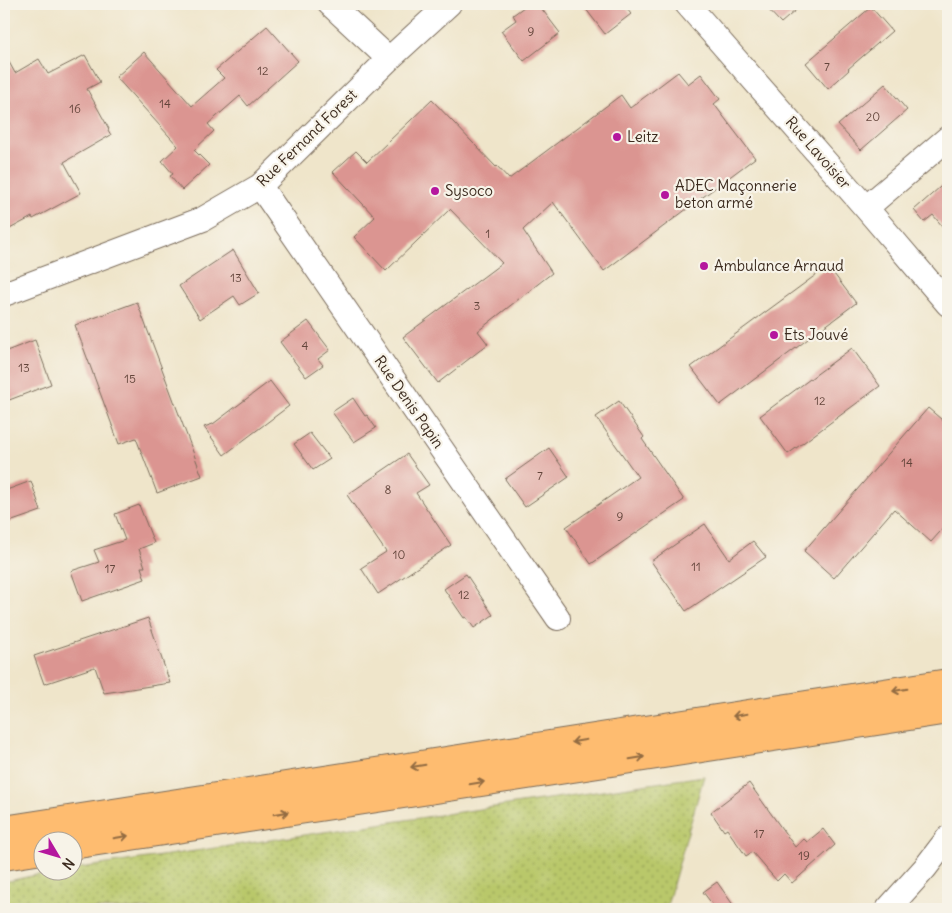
<svg xmlns="http://www.w3.org/2000/svg" width="952" height="913" font-family="Delius,sans-serif">
  <defs>
    <pattern id="grass-dots" width="8" height="8" patternUnits="userSpaceOnUse" patternTransform="scale(1.25)"><rect width="8" height="8" fill="#b9c86b"/><path d="M2 2h.1M6 6h.1" fill="none" stroke="#98a357" stroke-width="1.8" stroke-linecap="round"/></pattern>
  </defs>
  <rect width="100%" height="100%" fill="#f7f3e8"/>
  <filter id="ink" filterUnits="userSpaceOnUse"><feTurbulence type="fractalNoise" baseFrequency=".02" numOctaves="2"/><feDisplacementMap in="SourceGraphic" scale="10" xChannelSelector="R" yChannelSelector="G"/><feConvolveMatrix kernelMatrix="1 2 1 2 8 2 1 2 1" color-interpolation-filters="sRGB"/></filter>
  <filter id="wash" filterUnits="userSpaceOnUse"><feTurbulence type="fractalNoise" baseFrequency=".0096" numOctaves="4" result="noise"/><feDisplacementMap in="SourceGraphic" scale="20" xChannelSelector="R" yChannelSelector="G"/><feGaussianBlur stdDeviation="1.12" result="paint"/><feColorMatrix in="noise" values="0 0 0 0 0 0 0 0 0 0 0 0 0 0 0 0 0 1.4 0 .05"/><feComposite in="paint" operator="in"/></filter>
  <g filter="url(#wash)">
    <rect width="100%" height="100%" fill="#efe5ca"/>
    <!-- grass -->
    <path fill="url(#grass-dots)" stroke="#7a7944" d="M 704,776 L 666,909 L 4,909 L 4,882 L 36,875 L 72,870 L 73,869 Z"/>
    <g id="blocks">
      <!-- building -->
      <path fill="#db9591" d="M 528,4 L 538,4 L 560,33 L 524,61 L 501,31 L 516,20 L 513,15 Z
        M 582,4 L 623,4 L 631,14 L 605,34 Z
        M 763,4 L 803,4 L 781,23 Z
        M 871,7 L 892,31 L 848,69 L 849,70 L 828,89 L 806,63 Z
        M 267,26 L 298,61 L 248,106 L 240,96 L 208,124 L 214,131 L 194,150 L 209,165 L 182,190 L 170,176 L 173,174 L 162,161 L 178,146 L 116,77 L 144,52 L 192,106 L 224,78 L 216,70 Z
        M 4,53 L 15,73 L 39,59 L 48,74 L 85,55 L 100,82 L 87,89 L 109,129 L 108,130 L 111,135 L 64,162 L 81,193 L 33,219 L 32,217 L 4,232 Z
        M 678,72 L 688,84 L 701,74 L 720,99 L 714,104 L 755,158 L 604,271 L 553,202 L 523,230 L 552,273 L 478,331 L 488,344 L 438,383 L 403,337 L 502,263 L 450,209 L 386,271 L 354,237 L 375,217 L 333,172 L 356,151 L 367,162 L 432,100 L 496,167 L 497,166 L 509,179 L 621,95 L 630,108 Z
        M 885,84 L 907,110 L 861,150 L 838,125 Z
        M 948,180 L 948,233 L 933,215 L 924,222 L 914,210 Z
        M 233,250 L 259,293 L 240,305 L 234,296 L 200,319 L 179,286 Z
        M 828,266 L 856,303 L 720,405 L 691,367 Z
        M 137,302 L 202,476 L 157,493 L 136,438 L 119,444 L 75,325 Z
        M 308,321 L 330,350 L 318,359 L 323,365 L 306,377 L 280,342 Z
        M 35,340 L 51,384 L 4,402 L 4,352 Z
        M 852,348 L 880,386 L 788,454 L 760,416 Z
        M 270,381 L 289,406 L 224,455 L 204,427 L 213,424 Z
        M 353,398 L 365,416 L 367,415 L 376,428 L 354,442 L 332,412 Z
        M 619,401 L 644,437 L 642,439 L 684,500 L 591,564 L 566,527 L 638,477 L 596,417 Z
        M 928,408 L 948,425 L 948,523 L 931,542 L 894,509 L 834,578 L 804,551 Z
        M 310,433 L 330,459 L 313,470 L 294,444 Z
        M 549,448 L 569,477 L 525,507 L 505,479 Z
        M 407,454 L 429,485 L 416,493 L 451,545 L 378,594 L 361,568 L 386,552 L 347,495 Z
        M 31,481 L 41,511 L 4,524 L 4,491 Z
        M 139,505 L 154,543 L 139,549 L 145,567 L 141,567 L 145,579 L 82,601 L 71,571 L 99,562 L 94,550 L 125,540 L 115,514 Z
        M 705,524 L 729,559 L 753,541 L 766,557 L 686,611 L 651,561 Z
        M 466,574 L 493,615 L 474,628 L 466,617 L 464,618 L 444,589 Z
        M 148,618 L 170,683 L 104,693 L 95,667 L 44,684 L 34,656 Z
        M 749,783 L 795,847 L 804,839 L 807,842 L 823,829 L 835,845 L 792,883 L 784,874 L 777,881 L 752,852 L 746,856 L 727,829 L 724,831 L 711,812 Z
        M 717,882 L 736,909 L 716,909 L 703,892 Z"/>
    </g>
  </g>
  <g filter="url(#ink)">
    <use href="#blocks" fill-opacity="0" stroke="#7a6b5a" stroke-width="1"/>
    <g fill="none" stroke-linecap="round" stroke-linejoin="round">
      <defs>
        <path id="minor" d="M 330,4 L 389,59
          M 687,4 L 866,208 L 948,304
          M 260,186 L 558,618
          M 866,208 L 948,138
          M 4,294 L 203,219 L 260,186 L 389,59 L 449,4
          M 888,909 L 925,868 L 948,838"/>
        <path id="trunk" d="M 4,830 L 948,683
          M 72,845 L 948,710
          M 4,856 L 42,850"/>
      </defs>
      <!-- minor casing -->
      <use href="#minor" stroke="#7a6b5a" stroke-width="26"/>
      <!-- trunk casing -->
      <use href="#trunk" stroke="#7a6b5a" stroke-width="30"/>
      <!-- minor -->
      <use href="#minor" stroke="#fff" stroke-width="24"/>
      <!-- trunk -->
      <use href="#trunk" stroke="#febc70" stroke-width="28"/>
    </g>
    <!-- one-way arrows -->
    <defs><path id="oneway-shaft" d="M-6 0H5M1.5-3L5.5 0L1.5 3" fill="none" stroke-width="1.6" stroke-linecap="round" stroke-linejoin="round" transform="scale(1.25)"/></defs>
    <g stroke="#936c43">
      <use href="#oneway-shaft" transform="translate(900 690) rotate(171)"/>
      <use href="#oneway-shaft" transform="translate(740 715) rotate(171)"/>
      <use href="#oneway-shaft" transform="translate(579 741) rotate(171)"/>
      <use href="#oneway-shaft" transform="translate(637 758) rotate(-9)"/>
      <use href="#oneway-shaft" transform="translate(418 766) rotate(171)"/>
      <use href="#oneway-shaft" transform="translate(477 783) rotate(-9)"/>
      <use href="#oneway-shaft" transform="translate(281 813) rotate(-9)"/>
      <use href="#oneway-shaft" transform="translate(121 837) rotate(-9)"/>
    </g>
  </g>
  <!-- markers -->
  <g fill="#b5179e" stroke="#f7f3e8" stroke-width="2">
    <circle cx="617" cy="137" r="5"/>
    <circle cx="435" cy="191" r="5"/>
    <circle cx="665" cy="195" r="5"/>
    <circle cx="704" cy="266" r="5"/>
    <circle cx="774" cy="335" r="5"/>
  </g>
  <g text-anchor="middle" stroke-width="4.5" stroke-linejoin="round" paint-order="stroke">
    <!-- number labels -->
    <g font-size="12" fill="#63453b">
      <text x="531" y="36">9</text>
      <text x="827" y="71">7</text>
      <text x="263" y="75">12</text>
      <text x="165" y="108">14</text>
      <text x="75" y="113">16</text>
      <text x="873" y="121">20</text>
      <text x="488" y="238">1</text>
      <text x="236" y="282">13</text>
      <text x="477" y="310">3</text>
      <text x="305" y="350">4</text>
      <text x="24" y="372">13</text>
      <text x="130" y="383">15</text>
      <text x="820" y="405">12</text>
      <text x="907" y="467">14</text>
      <text x="540" y="480">7</text>
      <text x="388" y="494">8</text>
      <text x="620" y="521">9</text>
      <text x="399" y="559">10</text>
      <text x="696" y="571">11</text>
      <text x="110" y="573">17</text>
      <text x="464" y="599">12</text>
      <text x="759" y="838">17</text>
      <text x="804" y="860">19</text>
    </g>
    <!-- poi labels -->
    <g font-size="15" fill="#3b2a1e" stroke="#f7f3e8" text-anchor="start">
      <text x="627" y="142">Leitz</text>
      <text x="675" y="191">ADEC Maçonnerie<tspan x="675" dy="17">beton armé</tspan></text>
      <text x="445" y="196">Sysoco</text>
      <text x="714" y="271">Ambulance Arnaud</text>
      <text x="784" y="340">Ets Jouvé</text>
    </g>
    <!-- street labels -->
    <g font-size="15" fill="#3b2a1e" stroke="#f7f3e8">
      <text transform="translate(307 138) rotate(-44)" y="5">Rue Fernand Forest</text>
      <text transform="translate(818 153) rotate(49)" y="5">Rue Lavoisier</text>
      <text transform="translate(409 402) rotate(55)" y="5">Rue Denis Papin</text>
    </g>
  </g>
  <!-- margin -->
  <rect width="952" height="913" fill="none" stroke="#f7f3e8" stroke-width="20"/>
  <!-- north arrow -->
  <g transform="translate(58 856) rotate(128)"><circle r="24" fill="#f7f3e8" stroke="#aca397"/>
  <path d="M0-4L9 19L0 12L-9 19Z" fill="#b5179e"/>
  <text y="-8" font-size="14" font-weight="bold" text-anchor="middle" fill="#3b2a1e">N</text>
  </g>
</svg>
